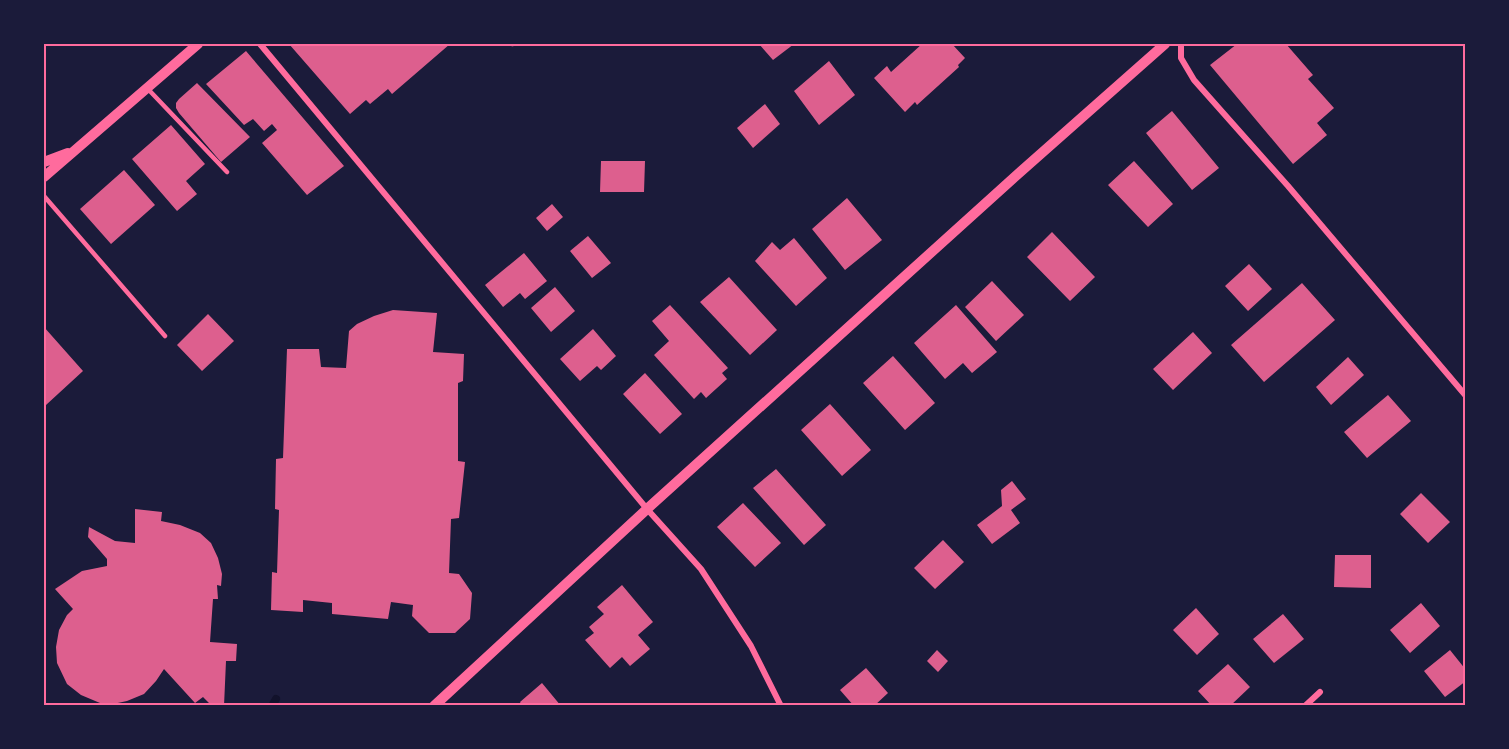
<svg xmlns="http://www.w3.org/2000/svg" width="1509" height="749" font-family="'DM Sans',sans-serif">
  <rect width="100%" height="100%" fill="#1b1b3a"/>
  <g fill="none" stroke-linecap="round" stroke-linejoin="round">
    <!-- stream -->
    <path stroke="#12122b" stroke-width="8" d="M 272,706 L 276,699"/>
  </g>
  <!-- building -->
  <path fill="#dd5f8e" d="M 289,44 L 450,44 L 392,94 L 388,89 L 370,104 L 366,100 L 350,114 Z
    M 759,44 L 794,44 L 773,60 Z
    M 922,44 L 952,44 L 965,58 L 958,65 L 959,67 L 917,105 L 915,102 L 905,112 L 874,78 L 887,66 L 891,72 Z
    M 1237,44 L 1286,44 L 1313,75 L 1308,79 L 1334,108 L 1317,123 L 1327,135 L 1293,164 L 1210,65 Z
    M 246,51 L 344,166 L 307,195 L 262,143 L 277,130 L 272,124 L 264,131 L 253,119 L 244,125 L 206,84 Z
    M 829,61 L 855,95 L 819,125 L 794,91 Z
    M 197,83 L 250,137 L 221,162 L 179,113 L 176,108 L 176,103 L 179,99 Z
    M 765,104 L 780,124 L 753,148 L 737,128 Z
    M 1172,111 L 1219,168 L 1192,190 L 1146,133 Z
    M 171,125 L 205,164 L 186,181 L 197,194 L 177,211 L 132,159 Z
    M 601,161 L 645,161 L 644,192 L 600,192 Z
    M 1134,161 L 1173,204 L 1148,227 L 1108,185 Z
    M 124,170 L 155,205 L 111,244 L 80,209 Z
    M 847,198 L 882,240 L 845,270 L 812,229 Z
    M 552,204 L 563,217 L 547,231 L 536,218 Z
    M 1052,232 L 1095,277 L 1070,301 L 1027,257 Z
    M 588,236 L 611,263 L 592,278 L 570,251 Z
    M 794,238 L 827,278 L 796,306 L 755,261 L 772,242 L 780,250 Z
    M 524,253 L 547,281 L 525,299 L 520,293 L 503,307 L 485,285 Z
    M 1249,264 L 1272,289 L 1248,311 L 1225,286 Z
    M 729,277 L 777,330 L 750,355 L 700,302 Z
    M 992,281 L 1024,315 L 996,341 L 965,307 Z
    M 1302,283 L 1335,320 L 1264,382 L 1231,345 Z
    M 555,287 L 575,311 L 551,332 L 531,308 Z
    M 670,305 L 728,368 L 722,373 L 727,379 L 706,398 L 701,392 L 694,399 L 654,355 L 669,341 L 652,321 Z
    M 956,305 L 997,352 L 972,373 L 963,363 L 945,379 L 914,343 Z
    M 393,310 L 437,313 L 433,352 L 464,354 L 463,381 L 458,383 L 458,461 L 465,462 L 459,518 L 451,519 L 449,573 L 459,574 L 472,593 L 470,619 L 455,633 L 429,633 L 412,616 L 413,605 L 391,602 L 388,619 L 332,614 L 332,603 L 303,600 L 303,612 L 271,610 L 272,572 L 277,573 L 279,510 L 275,509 L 276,459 L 283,458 L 287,349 L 319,349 L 321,367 L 346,368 L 349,331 L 357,324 L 374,316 Z
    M 208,314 L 234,341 L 202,371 L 177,345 Z
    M 44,327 L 83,371 L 46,405 L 44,402 Z
    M 593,329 L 616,356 L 601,370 L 597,366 L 580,381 L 560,359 Z
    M 1193,332 L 1212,353 L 1173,390 L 1153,369 Z
    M 893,356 L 935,403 L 905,430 L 863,383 Z
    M 1348,357 L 1364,375 L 1331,405 L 1316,387 Z
    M 645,373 L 682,414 L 660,434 L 623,394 Z
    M 1388,395 L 1411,421 L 1367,458 L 1344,432 Z
    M 830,404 L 871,450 L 842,476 L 801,430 Z
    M 776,469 L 826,525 L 804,545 L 753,488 Z
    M 1012,481 L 1026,499 L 1011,510 L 1020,523 L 992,544 L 977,525 L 1002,506 L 1001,490 Z
    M 1421,493 L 1450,522 L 1428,543 L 1400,514 Z
    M 743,503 L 781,543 L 755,567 L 717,527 Z
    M 135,509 L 162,512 L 161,521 L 180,525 L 200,533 L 211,543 L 218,558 L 222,574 L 221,586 L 217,585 L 218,599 L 213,599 L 210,642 L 237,644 L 236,661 L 226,661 L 224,706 L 210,704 L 203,697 L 195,703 L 164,669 L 156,681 L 144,694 L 127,701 L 113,704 L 100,703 L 81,695 L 67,684 L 57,663 L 56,647 L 59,630 L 67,615 L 73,609 L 55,589 L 82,571 L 107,566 L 107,559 L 88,537 L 89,527 L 115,541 L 135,543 Z
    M 943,540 L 964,562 L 935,589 L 914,568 Z
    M 1335,555 L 1371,555 L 1371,588 L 1334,587 Z
    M 622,585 L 653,622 L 638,635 L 650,649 L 630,666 L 622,657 L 610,668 L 585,640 L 594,633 L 589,627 L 604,614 L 597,607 Z
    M 1421,603 L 1440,626 L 1410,653 L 1390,630 Z
    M 1196,608 L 1219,634 L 1197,655 L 1173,630 Z
    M 1283,614 L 1304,639 L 1274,663 L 1253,639 Z
    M 937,650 L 948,661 L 938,672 L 927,661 Z
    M 1450,650 L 1466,670 L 1466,681 L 1445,697 L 1424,671 Z
    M 1228,664 L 1250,687 L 1230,706 L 1212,706 L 1198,691 Z
    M 866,668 L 888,693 L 874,706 L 854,706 L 840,690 Z
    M 542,683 L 561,706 L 522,706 L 520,702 Z"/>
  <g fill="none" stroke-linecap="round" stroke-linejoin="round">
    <!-- service -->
    <path stroke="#ff6b9d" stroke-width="4.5" d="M 512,44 L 513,44
      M 147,88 L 227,172
      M 44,196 L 165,336"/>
    <!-- minor -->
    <path stroke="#ff6b9d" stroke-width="6" d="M 260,44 L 647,509 L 701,569 L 751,646 L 781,706
      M 1181,44 L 1181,58 L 1194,80 L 1288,186 L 1466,396
      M 1305,706 L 1320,692"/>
    <!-- tertiary -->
    <path stroke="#ff6b9d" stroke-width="10" d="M 44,162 L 68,153
      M 44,177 L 198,44
      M 434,706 L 647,509 L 1018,174 L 1165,44"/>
  </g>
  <!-- border -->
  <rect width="1509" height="749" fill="none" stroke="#1b1b3a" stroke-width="90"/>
  <rect x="45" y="45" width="1419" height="659" fill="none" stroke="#ff6b9d" stroke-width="2"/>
</svg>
